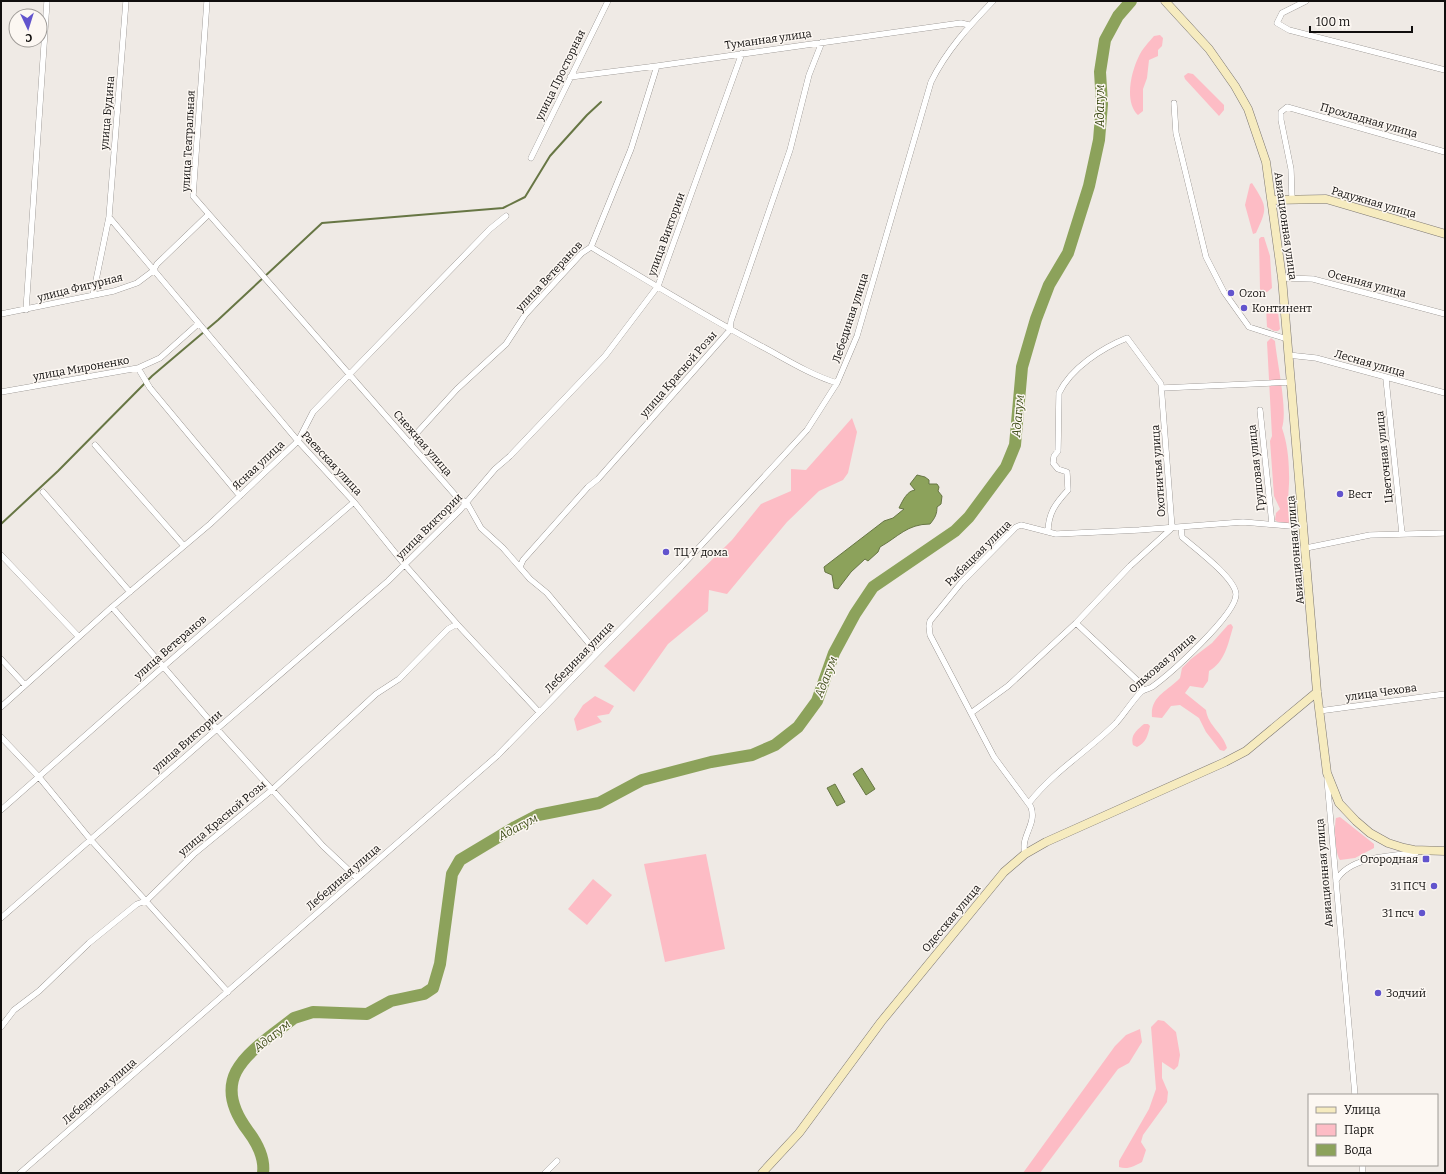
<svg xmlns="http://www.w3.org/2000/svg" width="1446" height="1174" font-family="Bitter,serif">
  <rect width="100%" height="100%" fill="#efeae5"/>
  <!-- green -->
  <path fill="#fdbcc5" d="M 1160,35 L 1163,38 L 1162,46 L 1158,50 L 1158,56 L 1149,60 L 1147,78 L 1143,89 L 1143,111 L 1138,115 C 1124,102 1131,72 1139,56 C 1142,49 1149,42 1154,36 Z
    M 1188,73 L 1193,74 L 1224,105 L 1224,110 L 1219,116 L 1185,79 L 1184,76 Z
    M 1252,183 C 1267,207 1268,207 1256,233 L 1253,234 L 1245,205 L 1250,184 Z
    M 1261,237 L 1264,237 L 1270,256 L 1272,288 L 1267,292 L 1260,290 L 1259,239 Z
    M 1266,308 L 1278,312 L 1280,329 L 1278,331 L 1274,331 L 1267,327 Z
    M 1271,338 L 1275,341 C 1277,363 1288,410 1282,428 C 1287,442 1289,459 1289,474 C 1290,491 1285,500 1293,517 L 1291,522 L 1287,523 L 1278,522 L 1275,520 L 1276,513 L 1280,509 L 1274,496 L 1270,441 L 1272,436 L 1267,342 Z
    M 852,418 L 857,432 L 848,473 L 843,480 L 819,491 L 787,522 L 727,594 L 709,590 L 708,611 L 668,644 L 634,692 L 604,666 L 732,540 L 761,504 L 791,491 L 791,469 L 806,470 Z
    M 1231,624 L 1233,627 C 1228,644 1225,662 1209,671 L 1208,681 L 1203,688 L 1190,686 L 1185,693 L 1206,710 C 1208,726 1223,733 1227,748 L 1224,751 L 1220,750 L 1206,732 L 1199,718 L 1180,705 L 1171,706 L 1162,718 L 1152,717 C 1150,696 1168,691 1180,678 L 1182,668 L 1191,659 L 1212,643 L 1228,625 Z
    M 595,696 L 614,706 L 609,714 L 597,716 L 602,722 L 577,731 L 574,719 L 583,705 Z
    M 1144,724 L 1148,724 L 1150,726 C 1148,735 1146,743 1137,747 L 1133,745 C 1130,735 1137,730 1144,724 Z
    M 1340,817 L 1374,844 L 1374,848 L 1355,858 L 1340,860 C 1335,854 1334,826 1336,818 Z
    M 706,854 L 725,949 L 665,962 L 644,864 Z
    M 593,879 L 612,895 L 587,925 L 568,909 Z
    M 1158,1020 L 1164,1021 L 1176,1032 L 1180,1055 L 1178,1066 L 1174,1070 L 1162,1062 L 1162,1078 L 1168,1092 L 1167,1102 L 1143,1135 L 1141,1142 L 1146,1150 L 1142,1162 C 1134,1166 1128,1170 1119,1167 L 1119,1161 L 1149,1109 L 1156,1089 L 1151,1027 Z
    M 1140,1029 L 1142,1042 L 1129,1063 L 1118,1069 L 1040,1173 L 1023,1173 L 1115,1046 L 1126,1035 Z"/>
  <!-- water -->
  <path fill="#8ca25b" stroke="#677644" d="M 917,475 L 925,477 L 929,480 L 929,484 L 937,484 L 939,487 L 938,491 L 942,496 L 941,504 L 937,507 C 937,514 935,518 930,524 C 907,524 898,537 880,547 L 878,552 L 868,561 L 865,559 L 851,572 L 838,589 L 834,588 L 832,575 L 825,572 L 824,567 L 884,521 L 893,518 L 904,509 L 899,508 C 903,500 907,491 915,490 L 910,484 Z
    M 862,768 L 875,789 L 866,795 L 853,774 Z
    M 835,784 L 845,802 L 837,806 L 827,788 Z"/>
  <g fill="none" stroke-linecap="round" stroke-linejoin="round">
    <!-- stream -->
    <path stroke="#677644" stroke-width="2" d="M 1,524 L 58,471 L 152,376 L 218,320 L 322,223 L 503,208 L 525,197 L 550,156 L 587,115 L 601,102"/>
    <!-- river -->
    <path stroke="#8ca25b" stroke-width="12" d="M 263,1173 C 265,1158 257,1143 248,1131 C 206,1075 252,1051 294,1018 L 313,1012 L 367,1014 L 391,1001 L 424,994 L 433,988 L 440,964 L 452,874 L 460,860 L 515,827 L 538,815 L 599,803 L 642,780 L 711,762 L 752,755 L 775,745 L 798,727 L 817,701 L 834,653 L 855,614 L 873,587 L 955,531 L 969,517 L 1006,467 L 1015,445 L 1022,367 L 1036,319 L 1049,285 L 1068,253 L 1089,186 L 1099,140 L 1102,104 L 1100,72 L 1105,40 L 1118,16 L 1131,1"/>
    <defs>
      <path id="minor" d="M 126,1 L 109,217 L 298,441 L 354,502 L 405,565 L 457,624 L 539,712
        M 207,1 L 193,196 L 456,496 L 467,503 L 481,528 L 503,548 L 530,579 L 547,593 L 597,653
        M 1306,1 L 1282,13 L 1277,23 L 1289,30 L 1445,70
        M 570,77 L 657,66 L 961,23 L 969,25
        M 1174,103 L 1176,133 L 1206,257 L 1224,292 L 1249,327 L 1287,339
        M 531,158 L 608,1
        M 1292,199 L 1291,169 L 1281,120 L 1281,112 L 1287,107 L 1445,152
        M 591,247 C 648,281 705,316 763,347 C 787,360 811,375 837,383
        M 1282,278 L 1313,279 L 1445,314
        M 93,295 L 109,217
        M 26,310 L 47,1
        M 1,314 L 114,291 L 137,283 L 153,271 L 157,264 L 208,215
        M 1288,355 L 1316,358 L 1445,393
        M 138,368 L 150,388 L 240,496
        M 1386,379 L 1402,534
        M 1162,388 L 1291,382
        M 1,392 L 138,368 L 160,358 L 198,324
        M 1260,410 L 1272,524
        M 411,444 L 415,435 L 457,389 L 506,344 L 525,315 L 582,253 L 591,247 L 631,149 L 657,66
        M 95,445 L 184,546
        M 43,492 L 130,592
        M 1306,548 L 1370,535 L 1445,533
        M 1,555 L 79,637
        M 520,567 L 523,560 L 588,487 L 598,479 L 730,330 L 731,321 L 790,150 L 809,75 L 822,42
        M 112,607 L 217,729 L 323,846 L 357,878
        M 1076,623 L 1139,682 L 1143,690
        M 1,659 L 25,685
        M 1,707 L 112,607 L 210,524 L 298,441 L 313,412 L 490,229 L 506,216
        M 1319,711 L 1445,694
        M 971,713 L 1008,686 L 1076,623 L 1130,566 L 1172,528 L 1161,384 L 1127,338 C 1102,348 1071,368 1059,393 L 1058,451 L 1054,456 L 1053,463 L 1058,469 L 1067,472 L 1068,490 C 1056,503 1048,513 1048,532
        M 1,737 L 39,777 L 90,839 L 228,992
        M 1327,779 L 1355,1095
        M 1029,803 C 1054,771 1088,751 1116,723 C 1125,713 1132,701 1141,692 C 1144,689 1149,689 1152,687 C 1170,674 1237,614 1236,594 C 1235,578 1195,548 1182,537 L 1181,527
        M 1,810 L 163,667 L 354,502
        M 1025,854 C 1020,836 1037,825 1031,807 L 994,757 L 930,635 L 929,626 L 930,621 L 961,583 L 1016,527 L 1021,525 L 1056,534 L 1139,530 L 1243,522 L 1290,526 L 1304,524
        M 1336,881 C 1348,857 1392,855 1416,853
        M 1,918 L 217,729 L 388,581 L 460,510 L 495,469 L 510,456 L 605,356 L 658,286 L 742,53
        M 1,1027 L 14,1010 L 39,991 L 89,943 L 137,904 L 146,901 L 194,854 L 273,789 L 376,694 L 399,679 L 448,629 L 457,624
        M 1362,1165 L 1363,1173
        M 20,1173 L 497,756 L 681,567 L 807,430 L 837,383 L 857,336 L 931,82 C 946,51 969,26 993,1
        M 545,1173 L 557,1161"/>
      <path id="secondary" d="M 1165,1 L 1209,49 L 1235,86 L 1248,109 L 1266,162 L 1282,278 L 1317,692 L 1327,773 L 1339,803 L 1356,821 L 1370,833 L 1388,843 L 1404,848 L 1414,850 L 1445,851
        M 1273,200 L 1326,199 L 1445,234
        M 762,1173 L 799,1133 L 881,1022 L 1004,872 L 1025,854 L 1046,842 L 1225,762 L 1246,751 L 1317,692"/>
    </defs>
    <!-- minor casing -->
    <use href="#minor" stroke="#7c7773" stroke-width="6"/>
    <!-- secondary casing -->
    <use href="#secondary" stroke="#7c7773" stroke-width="9"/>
    <!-- minor -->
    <use href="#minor" stroke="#fff" stroke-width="5.5"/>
    <!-- secondary -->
    <use href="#secondary" stroke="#f6ebbf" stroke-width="8"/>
  </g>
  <!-- markers -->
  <g fill="#6254cd" stroke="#fcf7f2" stroke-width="1.5">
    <circle cx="1231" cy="293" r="4"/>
    <circle cx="1244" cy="308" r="4"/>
    <circle cx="1340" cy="494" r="4"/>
    <circle cx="666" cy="552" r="4"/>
    <rect x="1422" y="855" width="8" height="8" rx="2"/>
    <circle cx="1434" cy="886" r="4"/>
    <circle cx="1422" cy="913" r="4"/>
    <circle cx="1378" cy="993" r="4"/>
  </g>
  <g text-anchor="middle" stroke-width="3" stroke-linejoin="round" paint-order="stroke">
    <!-- street labels -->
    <g font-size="11" fill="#100e0d" stroke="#fcf7f2">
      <text transform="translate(768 39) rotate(-8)" y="4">Туманная улица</text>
      <text transform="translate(560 75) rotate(-64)" y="4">улица Просторная</text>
      <text transform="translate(107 113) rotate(-85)" y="4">улица Будина</text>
      <text transform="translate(1369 120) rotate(16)" y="4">Прохладная улица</text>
      <text transform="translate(188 141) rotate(-87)" y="4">улица Театральная</text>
      <text transform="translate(1374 202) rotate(16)" y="4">Радужная улица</text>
      <text transform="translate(1286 226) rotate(82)" y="4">Авиационная улица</text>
      <text transform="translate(666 234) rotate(-70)" y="4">улица Виктории</text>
      <text transform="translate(549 276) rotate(-47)" y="4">улица Ветеранов</text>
      <text transform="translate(1367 283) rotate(15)" y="4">Осенняя улица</text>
      <text transform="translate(80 287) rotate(-14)" y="4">улица Фигурная</text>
      <text transform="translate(850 318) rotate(-72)" y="4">Лебединая улица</text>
      <text transform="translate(1370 363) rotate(16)" y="4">Лесная улица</text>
      <text transform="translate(81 368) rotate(-10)" y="4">улица Мироненко</text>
      <text transform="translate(678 374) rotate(-49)" y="4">улица Красной Розы</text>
      <text transform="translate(423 443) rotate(49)" y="4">Снежная улица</text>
      <text transform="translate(1384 457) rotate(-96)" y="4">Цветочная улица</text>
      <text transform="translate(332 463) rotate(47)" y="4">Раевская улица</text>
      <text transform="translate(258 465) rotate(-43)" y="4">Ясная улица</text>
      <text transform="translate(1256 468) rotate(-96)" y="4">Грушовая улица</text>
      <text transform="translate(1158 471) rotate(-94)" y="4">Охотничья улица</text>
      <text transform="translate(429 526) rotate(-45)" y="4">улица Виктории</text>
      <text transform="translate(1295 550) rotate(-95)" y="4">Авиационная улица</text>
      <text transform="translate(978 553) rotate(-45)" y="4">Рыбацкая улица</text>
      <text transform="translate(170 647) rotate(-41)" y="4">улица Ветеранов</text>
      <text transform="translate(579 657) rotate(-46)" y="4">Лебединая улица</text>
      <text transform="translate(1162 663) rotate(-41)" y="4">Ольховая улица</text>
      <text transform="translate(1381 692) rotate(-8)" y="4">улица Чехова</text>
      <text transform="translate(187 741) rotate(-41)" y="4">улица Виктории</text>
      <text transform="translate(222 818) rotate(-40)" y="4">улица Красной Розы</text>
      <text transform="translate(1324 873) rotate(-95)" y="4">Авиационная улица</text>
      <text transform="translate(343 877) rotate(-41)" y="4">Лебединая улица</text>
      <text transform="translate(951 918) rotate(-50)" y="4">Одесская улица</text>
      <text transform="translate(99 1091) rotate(-41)" y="4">Лебединая улица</text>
    </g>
    <!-- poi labels -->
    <g font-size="11" fill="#100e0d" stroke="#fcf7f2" text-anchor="start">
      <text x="1239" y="297">Ozon</text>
      <text x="1252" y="312">Континент</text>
      <text x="1348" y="498">Вест</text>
      <text x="674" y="556">ТЦ У дома</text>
      <text x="1418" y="863" text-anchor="end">Огородная</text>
      <text x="1426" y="890" text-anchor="end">31 ПСЧ</text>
      <text x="1414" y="917" text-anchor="end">31 псч</text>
      <text x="1386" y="997">Зодчий</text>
    </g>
    <!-- water labels -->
    <g font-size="12" font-style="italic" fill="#3e4c18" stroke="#fcf7f2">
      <text transform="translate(1100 106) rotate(-90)" y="4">Адагум</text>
      <text transform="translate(1018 416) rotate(-85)" y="4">Адагум</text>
      <text transform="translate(826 677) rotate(-69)" y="4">Адагум</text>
      <text transform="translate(518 827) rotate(-28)" y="4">Адагум</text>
      <text transform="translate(272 1036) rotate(-39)" y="4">Адагум</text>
    </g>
  </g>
  <!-- border -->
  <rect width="1446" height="1174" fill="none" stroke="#100e0d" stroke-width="4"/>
  <!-- legend -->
  <rect x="1308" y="1094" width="130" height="72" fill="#fcf7f2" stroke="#9e9a96"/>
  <rect x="1316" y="1107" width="20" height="6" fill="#f6ebbf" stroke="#9e9a96"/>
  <text x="1344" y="1114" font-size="12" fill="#100e0d">Улица</text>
  <rect x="1316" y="1124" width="20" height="12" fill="#fdbcc5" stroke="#9e9a96"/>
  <text x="1344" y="1134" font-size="12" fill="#100e0d">Парк</text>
  <rect x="1316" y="1144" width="20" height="12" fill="#8ca25b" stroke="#9e9a96"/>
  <text x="1344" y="1154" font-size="12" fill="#100e0d">Вода</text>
  <!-- north arrow -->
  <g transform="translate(28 28) rotate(176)"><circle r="19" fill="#fcf7f2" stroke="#9e9a96"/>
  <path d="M0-3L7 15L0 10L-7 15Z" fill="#6254cd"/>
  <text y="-6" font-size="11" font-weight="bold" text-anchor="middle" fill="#100e0d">С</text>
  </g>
  <!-- scale -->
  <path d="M1310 26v6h102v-6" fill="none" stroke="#100e0d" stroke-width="2"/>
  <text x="1316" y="26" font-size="12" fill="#100e0d" stroke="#fcf7f2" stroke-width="3" paint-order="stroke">100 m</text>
</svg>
